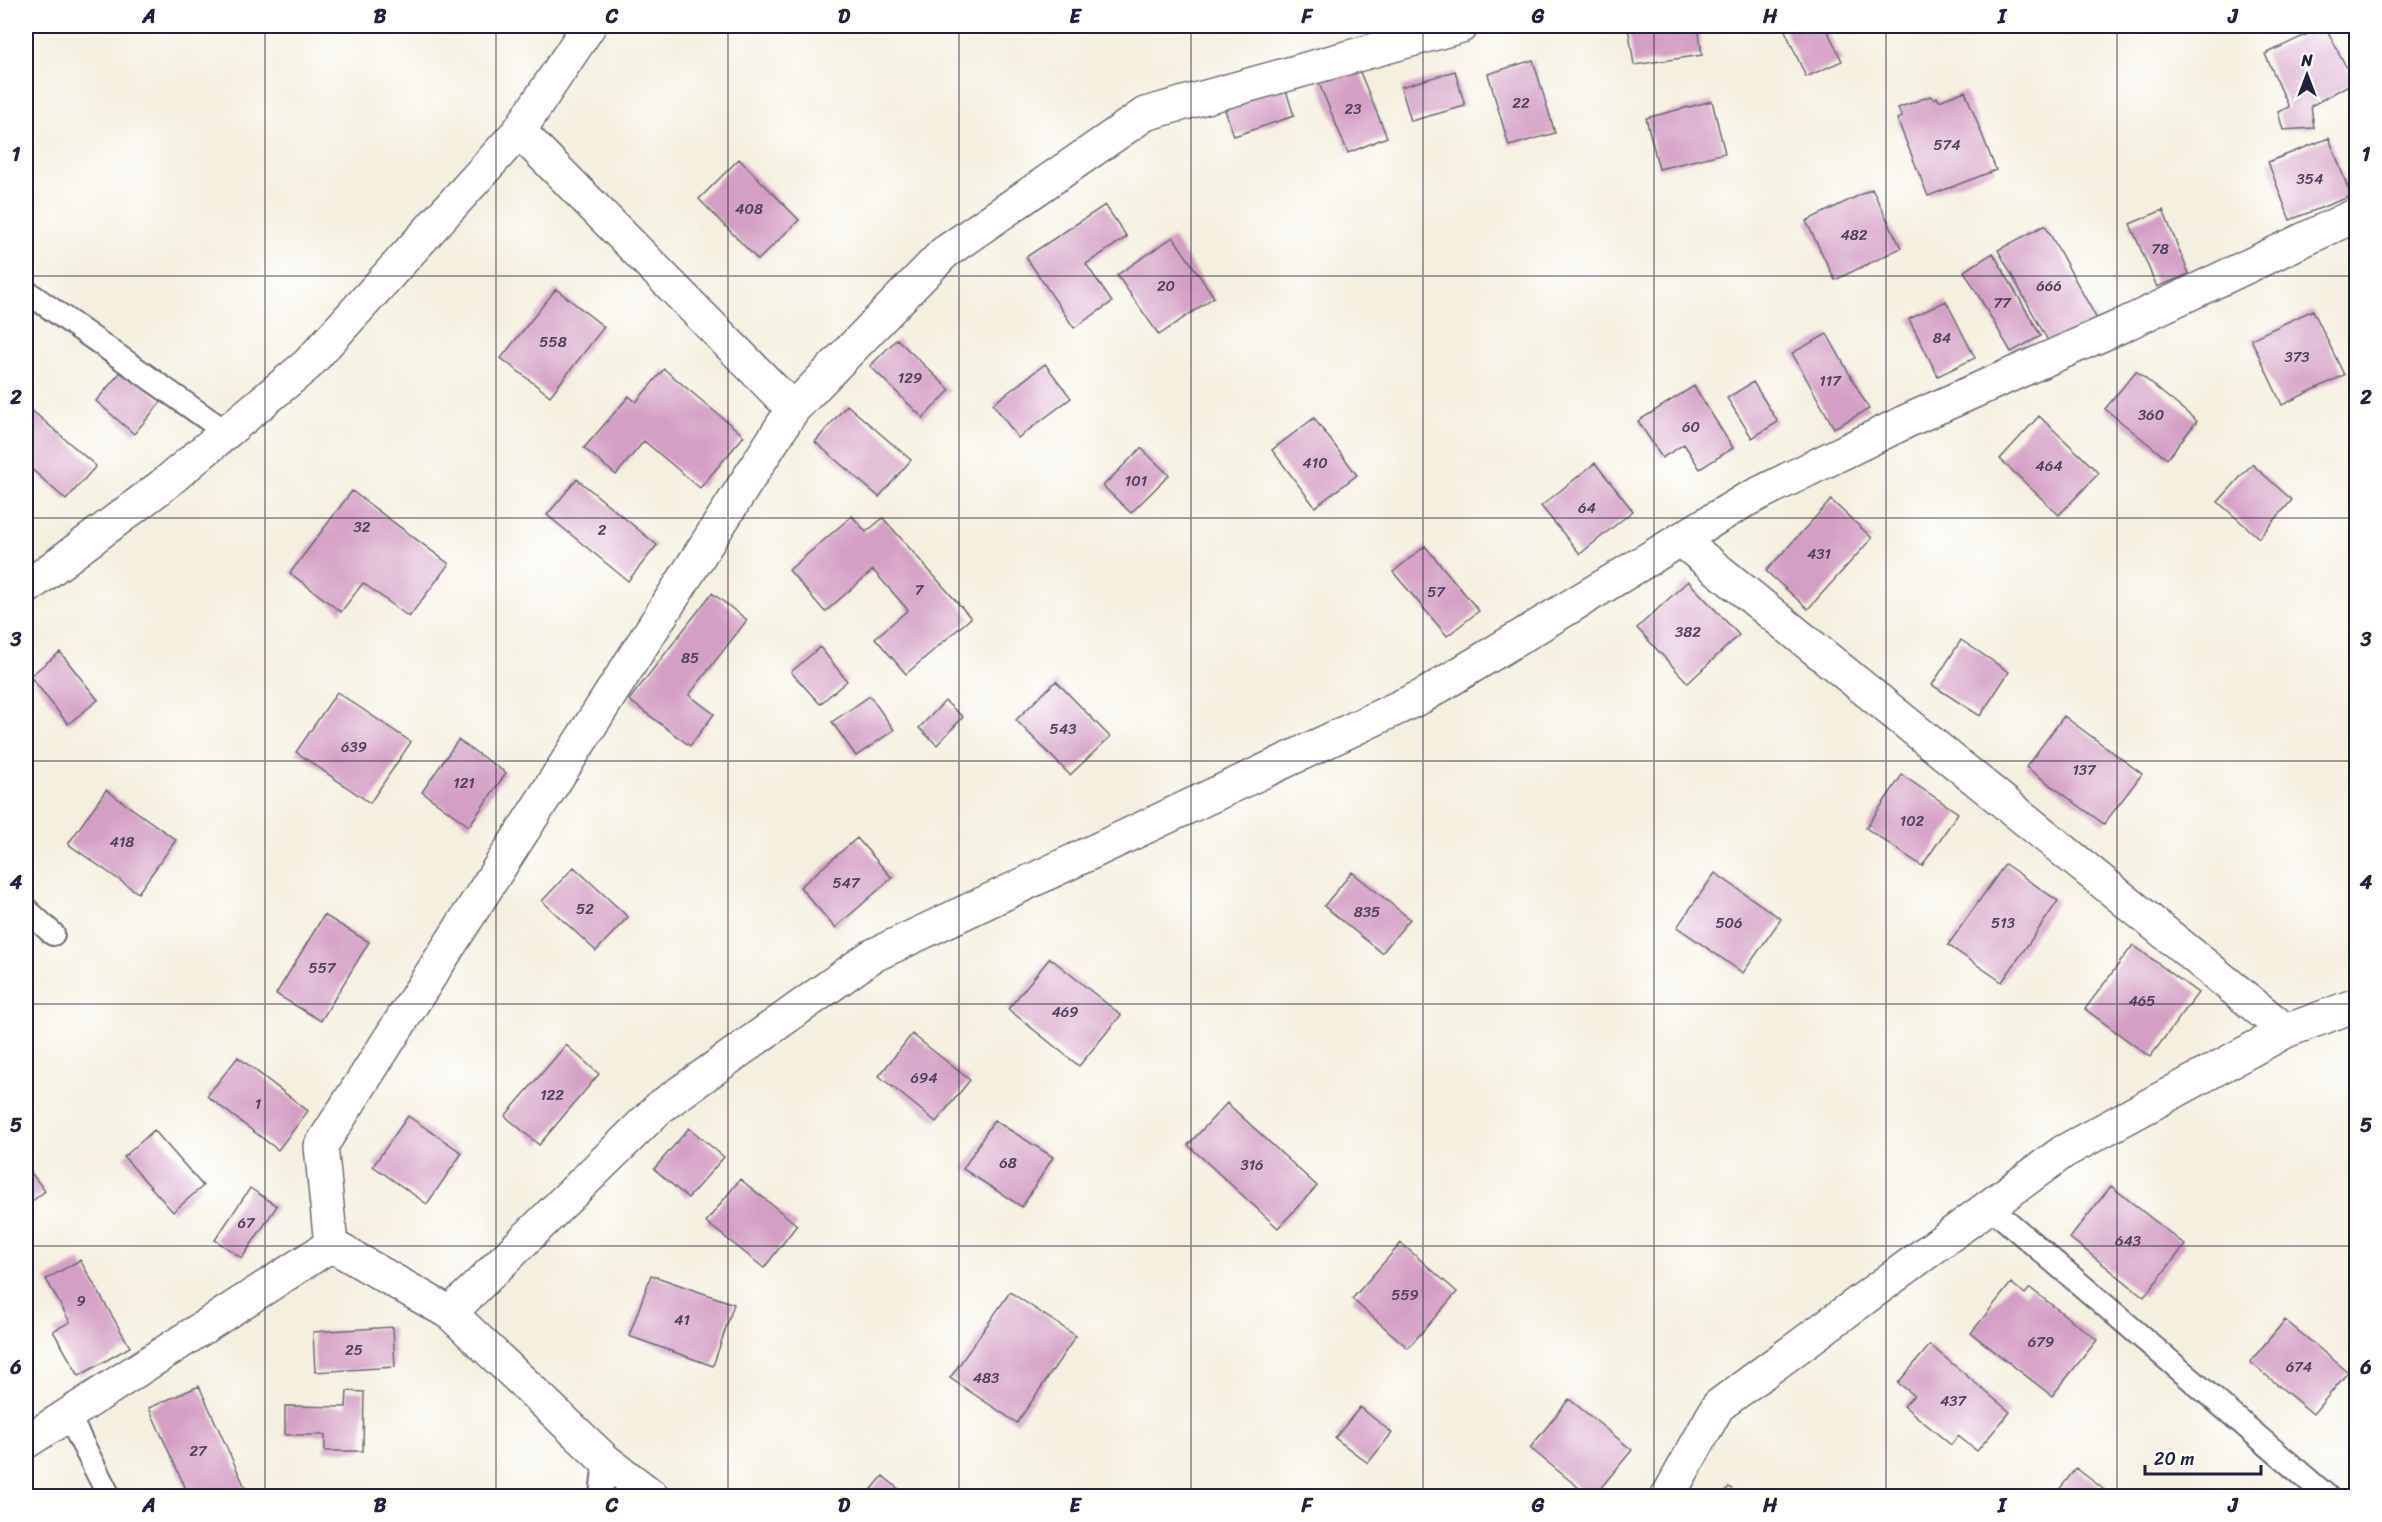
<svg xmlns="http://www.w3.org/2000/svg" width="2382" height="1522" font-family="Sriracha,sans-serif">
  <rect width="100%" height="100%" fill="#fff"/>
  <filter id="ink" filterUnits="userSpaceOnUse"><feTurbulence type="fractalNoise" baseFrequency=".0167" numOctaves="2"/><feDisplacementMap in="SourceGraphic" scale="12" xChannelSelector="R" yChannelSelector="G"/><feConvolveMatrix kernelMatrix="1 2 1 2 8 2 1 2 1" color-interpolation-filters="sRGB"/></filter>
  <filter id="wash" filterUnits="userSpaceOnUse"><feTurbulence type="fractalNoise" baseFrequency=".008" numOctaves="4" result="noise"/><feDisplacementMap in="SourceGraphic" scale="24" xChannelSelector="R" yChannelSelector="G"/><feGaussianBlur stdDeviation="1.35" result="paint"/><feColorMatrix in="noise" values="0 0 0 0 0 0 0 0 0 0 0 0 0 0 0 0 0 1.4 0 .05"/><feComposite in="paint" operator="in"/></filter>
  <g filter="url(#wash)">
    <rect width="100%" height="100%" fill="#f4efde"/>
    <g id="blocks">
      <!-- building -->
      <path fill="#d49fc4" d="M 1628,26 L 1698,26 L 1702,55 L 1634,65 Z
        M 1783,26 L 1825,26 L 1842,61 L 1806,77 Z
        M 2325,26 L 2354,82 L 2311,106 L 2314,128 L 2283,130 L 2278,112 L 2289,107 L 2265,54 Z
        M 1533,60 L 1555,133 L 1509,146 L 1488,74 Z
        M 1357,65 L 1387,137 L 1348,153 L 1318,81 Z
        M 1455,71 L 1465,106 L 1411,121 L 1401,87 Z
        M 1284,84 L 1294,116 L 1234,136 L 1223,104 Z
        M 1965,91 L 1996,170 L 1928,196 L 1897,119 L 1902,117 L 1898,108 L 1930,96 L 1934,99 L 1937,97 L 1939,101 Z
        M 1712,101 L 1725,153 L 1659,169 L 1646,118 Z
        M 2329,138 L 2351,196 L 2290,220 L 2268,162 Z
        M 739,159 L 799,220 L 758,260 L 699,199 Z
        M 1872,189 L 1901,248 L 1835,280 L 1806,221 Z
        M 1105,205 L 1127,237 L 1086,264 L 1112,302 L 1074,328 L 1026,257 Z
        M 2163,210 L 2189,274 L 2157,287 L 2130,224 Z
        M 2045,225 L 2099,323 L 2052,348 L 1998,250 Z
        M 1173,237 L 1214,297 L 1159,335 L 1117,275 Z
        M 1993,253 L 2041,336 L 2011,352 L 1964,271 Z
        M 556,289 L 604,327 L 550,396 L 501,358 Z
        M 1946,301 L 1975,358 L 1938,376 L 1909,319 Z
        M 2313,310 L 2344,375 L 2282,405 L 2251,339 Z
        M 1827,334 L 1869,409 L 1834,428 L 1792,353 Z
        M 897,339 L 950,390 L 923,418 L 870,366 Z
        M 1045,364 L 1071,398 L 1018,438 L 993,404 Z
        M 124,368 L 162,401 L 134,434 L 96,401 Z
        M 664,369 L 744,436 L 700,488 L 644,441 L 616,475 L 584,448 L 629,396 L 636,402 Z
        M 2136,371 L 2197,421 L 2167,459 L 2105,409 Z
        M 1753,382 L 1778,422 L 1752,438 L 1727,398 Z
        M 1694,386 L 1733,448 L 1700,469 L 1684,444 L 1662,458 L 1638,421 Z
        M 847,405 L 911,460 L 879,497 L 815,442 Z
        M 28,407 L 96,466 L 66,500 L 26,464 L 26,410 Z
        M 2039,416 L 2099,473 L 2059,515 L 2000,459 Z
        M 1314,418 L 1357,475 L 1315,507 L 1272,450 Z
        M 1141,448 L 1169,475 L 1131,513 L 1103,486 Z
        M 1595,463 L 1633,511 L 1580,554 L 1541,506 Z
        M 2252,464 L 2292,500 L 2259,538 L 2218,502 Z
        M 577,479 L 657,545 L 628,581 L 547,515 Z
        M 352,491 L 449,564 L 409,617 L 363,583 L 341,612 L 290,573 Z
        M 1831,500 L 1872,538 L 1808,609 L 1766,571 Z
        M 852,516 L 866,532 L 883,518 L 971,618 L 906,674 L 875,638 L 908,610 L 873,570 L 825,612 L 789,570 Z
        M 1425,546 L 1479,611 L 1447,636 L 1393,572 Z
        M 1688,581 L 1739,635 L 1688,683 L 1637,628 Z
        M 712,593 L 747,620 L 689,695 L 714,714 L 690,746 L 629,700 Z
        M 1961,640 L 2009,672 L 1980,716 L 1932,685 Z
        M 820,647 L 847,681 L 820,704 L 791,672 Z
        M 60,652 L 98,700 L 68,724 L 30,676 Z
        M 1056,681 L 1110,737 L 1070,775 L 1016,720 Z
        M 337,692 L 411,742 L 370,803 L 296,752 Z
        M 870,696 L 894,730 L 856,756 L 832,722 Z
        M 945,701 L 963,717 L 937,745 L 919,728 Z
        M 2064,716 L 2142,774 L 2104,824 L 2026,767 Z
        M 458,740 L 506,773 L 469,826 L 422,792 Z
        M 1902,775 L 1958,813 L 1922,866 L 1866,828 Z
        M 106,790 L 176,840 L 138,893 L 68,844 Z
        M 857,838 L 892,878 L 835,928 L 800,887 Z
        M 2005,864 L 2058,901 L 2002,982 L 1948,945 Z
        M 574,867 L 628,917 L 596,951 L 542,901 Z
        M 1352,872 L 1410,919 L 1382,953 L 1324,906 Z
        M 1715,873 L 1781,919 L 1743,973 L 1677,927 Z
        M 324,915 L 369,942 L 321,1021 L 276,994 Z
        M 2133,945 L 2198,993 L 2150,1057 L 2085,1009 Z
        M 1050,958 L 1121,1015 L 1079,1066 L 1008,1009 Z
        M 912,1034 L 970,1080 L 936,1122 L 879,1076 Z
        M 566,1045 L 599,1074 L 539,1145 L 505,1116 Z
        M 238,1057 L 308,1111 L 278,1150 L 207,1096 Z
        M 1227,1103 L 1317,1186 L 1278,1228 L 1188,1145 Z
        M 408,1116 L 462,1153 L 427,1204 L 373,1166 Z
        M 994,1120 L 1053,1157 L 1022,1207 L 963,1169 Z
        M 689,1128 L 724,1157 L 688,1198 L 654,1169 Z
        M 154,1130 L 203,1186 L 173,1212 L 124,1157 Z
        M 26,1166 L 45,1191 L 26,1206 Z
        M 740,1179 L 797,1225 L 764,1268 L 706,1222 Z
        M 2111,1186 L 2185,1245 L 2144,1297 L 2070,1238 Z
        M 250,1188 L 277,1206 L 242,1258 L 215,1240 Z
        M 1401,1243 L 1457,1292 L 1408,1348 L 1352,1299 Z
        M 80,1260 L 130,1347 L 79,1376 L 53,1331 L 70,1322 L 46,1279 Z
        M 651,1275 L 734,1304 L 713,1366 L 629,1336 Z
        M 2011,1283 L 2025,1294 L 2030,1288 L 2097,1340 L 2052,1396 L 1971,1333 Z
        M 1010,1292 L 1076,1336 L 1017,1423 L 950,1378 Z
        M 2285,1320 L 2348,1372 L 2313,1414 L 2250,1362 Z
        M 393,1327 L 395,1367 L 315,1372 L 313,1332 Z
        M 1930,1345 L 2010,1412 L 1977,1451 L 1958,1436 L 1951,1445 L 1904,1406 L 1914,1395 L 1898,1383 Z
        M 199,1386 L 248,1494 L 243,1496 L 189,1496 L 149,1408 Z
        M 347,1391 L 364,1392 L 363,1451 L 325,1451 L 325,1435 L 285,1435 L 285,1406 L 346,1407 Z
        M 1569,1399 L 1632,1450 L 1594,1496 L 1589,1496 L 1530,1448 Z
        M 1360,1407 L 1392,1433 L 1368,1463 L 1335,1438 Z
        M 2076,1468 L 2107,1492 L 2103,1496 L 2054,1496 Z
        M 883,1476 L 907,1496 L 866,1496 Z
        M 1729,1487 L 1741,1496 L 1721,1496 Z"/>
    </g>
  </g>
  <g filter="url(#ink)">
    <use href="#blocks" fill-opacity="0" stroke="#6c6a74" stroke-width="1.5"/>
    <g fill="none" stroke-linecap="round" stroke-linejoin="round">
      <defs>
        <path id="lane" d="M 26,291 L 226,432
          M 26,909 L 53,934
          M 1989,1206 L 2327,1496
          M 68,1415 L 109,1496
          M 601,1496 L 605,1460"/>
        <path id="street" d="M 519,131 L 793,409
          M 1681,540 L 2286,1031 L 2356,1005
          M 331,1245 L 321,1146 L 793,409 L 944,253 L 1145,114 L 1461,26
          M 450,1313 L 660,1107 L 872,956 L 1423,696 L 1744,501 L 1909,420 L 2121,326 L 2356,215
          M 26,1442 L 331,1245 L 450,1313 L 605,1460 L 652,1496
          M 1668,1496 L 1718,1406 L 2063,1152 L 2286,1031"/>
        <path id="secondary" d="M 26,588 L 162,486 L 308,364 L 519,131 L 589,26"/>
      </defs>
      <!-- lane casing -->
      <use href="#lane" stroke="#6c6a74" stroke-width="26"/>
      <!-- street casing -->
      <use href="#street" stroke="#6c6a74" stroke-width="36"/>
      <!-- secondary casing -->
      <use href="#secondary" stroke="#6c6a74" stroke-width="36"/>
      <!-- lane -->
      <use href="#lane" stroke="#fff" stroke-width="22"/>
      <!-- street -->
      <use href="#street" stroke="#fff" stroke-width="33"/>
      <!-- secondary -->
      <use href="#secondary" stroke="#fff" stroke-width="33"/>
    </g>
  </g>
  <!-- grid -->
  <path fill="none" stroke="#22223b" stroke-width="1.5" stroke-opacity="0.55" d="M 265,26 L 265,1496M 496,26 L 496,1496M 728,26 L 728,1496M 959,26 L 959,1496M 1191,26 L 1191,1496M 1423,26 L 1423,1496M 1654,26 L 1654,1496M 1886,26 L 1886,1496M 2117,26 L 2117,1496M 26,276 L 2356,276M 26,518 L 2356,518M 26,761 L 2356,761M 26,1004 L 2356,1004M 26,1246 L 2356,1246"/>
  <g text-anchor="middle" stroke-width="4.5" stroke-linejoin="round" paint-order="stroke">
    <!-- number labels -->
    <g font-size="15" fill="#4e415d">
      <text x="1521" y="108">22</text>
      <text x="1353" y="114">23</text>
      <text x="1947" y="150">574</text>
      <text x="2310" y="184">354</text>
      <text x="749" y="214">408</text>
      <text x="1854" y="240">482</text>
      <text x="2160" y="254">78</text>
      <text x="1166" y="291">20</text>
      <text x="2049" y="291">666</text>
      <text x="2002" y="308">77</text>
      <text x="1942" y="343">84</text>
      <text x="553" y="347">558</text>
      <text x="2297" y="362">373</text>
      <text x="910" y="383">129</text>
      <text x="1830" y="386">117</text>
      <text x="2151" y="420">360</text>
      <text x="1691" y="432">60</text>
      <text x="1315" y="468">410</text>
      <text x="2049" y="471">464</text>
      <text x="1136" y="486">101</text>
      <text x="1587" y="513">64</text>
      <text x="362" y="532">32</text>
      <text x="602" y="535">2</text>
      <text x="1819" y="559">431</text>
      <text x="919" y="595">7</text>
      <text x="1436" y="597">57</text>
      <text x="1688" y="637">382</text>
      <text x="690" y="663">85</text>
      <text x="1063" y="734">543</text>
      <text x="354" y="752">639</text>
      <text x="2084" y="775">137</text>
      <text x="464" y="788">121</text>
      <text x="1912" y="826">102</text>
      <text x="122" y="847">418</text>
      <text x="846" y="888">547</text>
      <text x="585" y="914">52</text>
      <text x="1367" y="917">835</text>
      <text x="1729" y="928">506</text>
      <text x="2003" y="928">513</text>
      <text x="322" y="973">557</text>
      <text x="2142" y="1006">465</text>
      <text x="1065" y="1017">469</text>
      <text x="924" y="1083">694</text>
      <text x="552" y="1100">122</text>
      <text x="258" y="1109">1</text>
      <text x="1008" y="1168">68</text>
      <text x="1252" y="1170">316</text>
      <text x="246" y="1228">67</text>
      <text x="2128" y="1246">643</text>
      <text x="1405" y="1300">559</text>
      <text x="81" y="1306">9</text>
      <text x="682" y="1325">41</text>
      <text x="2041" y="1347">679</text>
      <text x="354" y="1355">25</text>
      <text x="2299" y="1372">674</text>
      <text x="986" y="1383">483</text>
      <text x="1953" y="1406">437</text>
      <text x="198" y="1456">27</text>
    </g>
  </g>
  <!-- margin -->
  <rect width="2382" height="1522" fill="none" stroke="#fff" stroke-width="66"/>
  <!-- north arrow -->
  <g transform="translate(2307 75)" stroke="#ffffff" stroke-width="4.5" paint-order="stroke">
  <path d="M0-4.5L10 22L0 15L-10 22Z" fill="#22223b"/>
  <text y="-9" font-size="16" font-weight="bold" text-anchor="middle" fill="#22223b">N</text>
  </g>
  <!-- scale -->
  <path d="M2145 1465v9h116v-9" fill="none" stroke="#22223b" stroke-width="3"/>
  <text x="2154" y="1465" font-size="18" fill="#22223b" stroke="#ffffff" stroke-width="4.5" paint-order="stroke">20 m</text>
  <rect x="33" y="33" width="2316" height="1456" fill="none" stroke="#22223b" stroke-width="2"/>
  <g font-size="20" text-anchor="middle" font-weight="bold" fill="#22223b">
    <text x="149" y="23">A</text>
    <text x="380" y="23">B</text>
    <text x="612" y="23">C</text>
    <text x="844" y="23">D</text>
    <text x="1075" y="23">E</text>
    <text x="1307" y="23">F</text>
    <text x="1538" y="23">G</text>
    <text x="1770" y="23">H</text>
    <text x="2002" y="23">I</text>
    <text x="2233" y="23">J</text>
    <text x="16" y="161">1</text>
    <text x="2366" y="161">1</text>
    <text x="16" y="404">2</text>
    <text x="2366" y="404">2</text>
    <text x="16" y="646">3</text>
    <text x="2366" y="646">3</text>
    <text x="16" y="889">4</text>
    <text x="2366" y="889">4</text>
    <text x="16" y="1132">5</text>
    <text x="2366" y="1132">5</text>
    <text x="16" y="1374">6</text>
    <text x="2366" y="1374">6</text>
    <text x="149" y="1512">A</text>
    <text x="380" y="1512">B</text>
    <text x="612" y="1512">C</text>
    <text x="844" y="1512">D</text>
    <text x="1075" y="1512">E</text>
    <text x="1307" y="1512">F</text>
    <text x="1538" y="1512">G</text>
    <text x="1770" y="1512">H</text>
    <text x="2002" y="1512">I</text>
    <text x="2233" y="1512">J</text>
  </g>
</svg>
